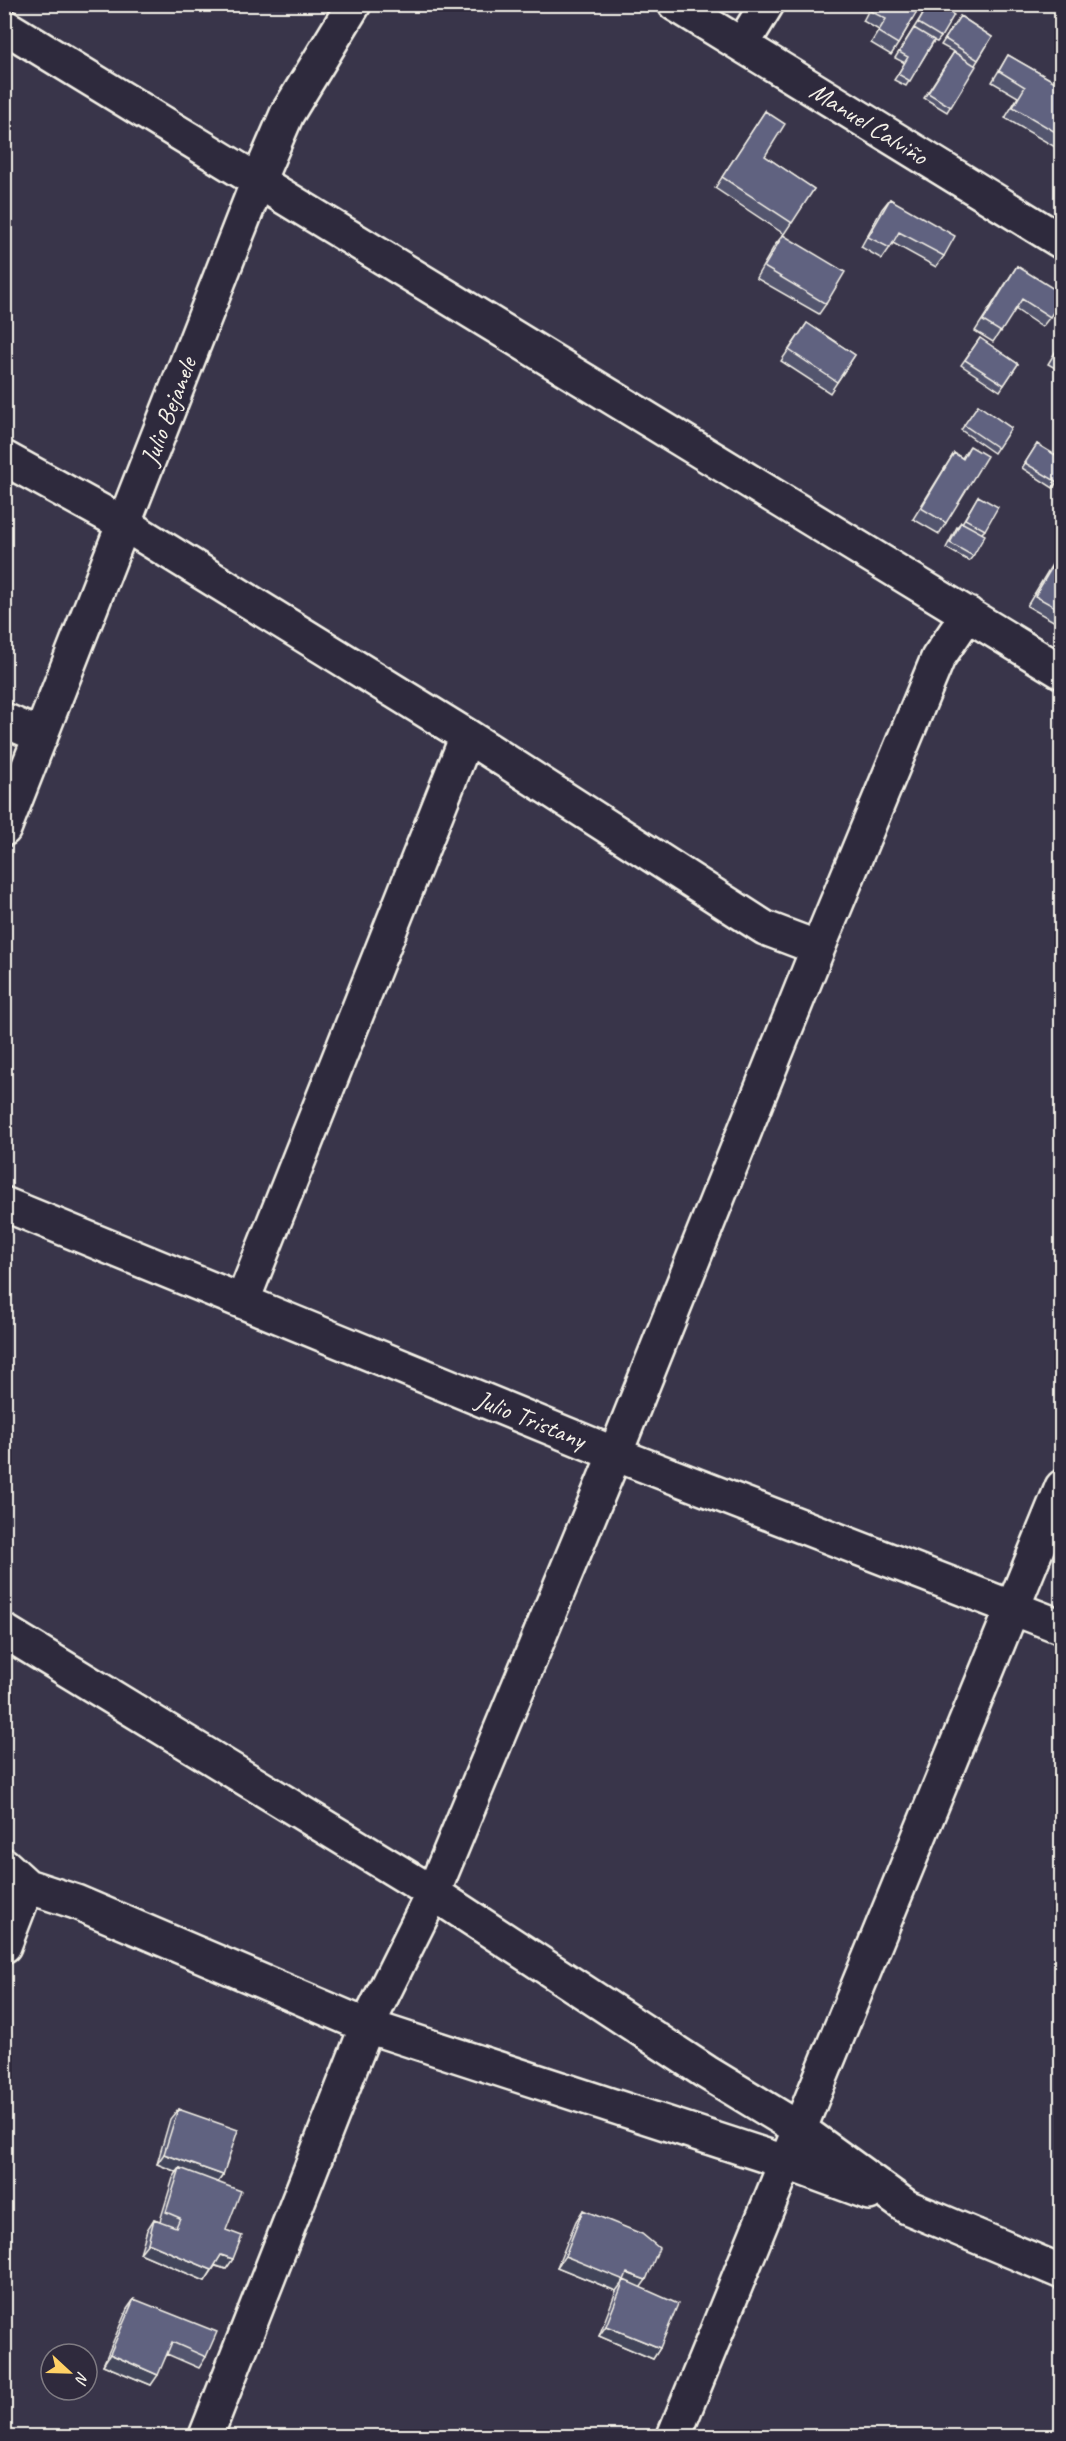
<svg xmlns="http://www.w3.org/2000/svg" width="1066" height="2441" font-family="Caveat,sans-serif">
  <rect width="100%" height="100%" fill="#39354a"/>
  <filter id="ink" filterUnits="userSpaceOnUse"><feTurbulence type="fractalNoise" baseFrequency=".0167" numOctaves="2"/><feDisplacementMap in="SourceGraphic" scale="12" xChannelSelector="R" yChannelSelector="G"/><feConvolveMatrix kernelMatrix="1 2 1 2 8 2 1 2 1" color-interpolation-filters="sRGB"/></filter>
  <g filter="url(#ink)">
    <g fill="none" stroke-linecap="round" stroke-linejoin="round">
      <defs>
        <path id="minor" d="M 675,4 L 1062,242
          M 4,26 L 1062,672
          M 742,45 L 767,4
          M 4,458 L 124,524 L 467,736 L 765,928 L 818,948
          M 4,720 L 41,736
          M 4,829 L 258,181 L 287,114 L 354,4
          M 4,1204 L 615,1454 L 1062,1627
          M 243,1300 L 467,736
          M 4,1631 L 433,1893 L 706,2072 L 798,2128 L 907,2207 L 1062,2272
          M 4,1865 L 27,1886 L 76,1902 L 367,2026 L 785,2162 L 869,2193
          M 4,1946 L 27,1886
          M 206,2436 L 367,2026 L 433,1893 L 615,1454 L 818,948 L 938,658 L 968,614
          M 674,2436 L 1062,1487"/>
      </defs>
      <!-- minor casing -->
      <use href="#minor" stroke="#f4f1e8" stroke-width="38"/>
      <!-- minor -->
      <use href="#minor" stroke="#2f2a3d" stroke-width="33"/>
    </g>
    <!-- wall -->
    <path fill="#53546e" stroke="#f4f1e8" stroke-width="1.5" d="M 872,4 L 925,4 L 924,7 L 921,5 L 898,44 L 891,55 L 871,43 L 879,30 L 863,21 Z
      M 929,4 L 941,37 L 937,42 L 934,41 L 906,86 L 894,80 L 905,63 L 895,58 Z
      M 960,16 L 992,37 L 975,65 L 947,112 L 924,98 L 954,52 L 941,45 Z
      M 1008,55 L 1062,86 L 1062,151 L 1005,118 L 1018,97 L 992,82 Z
      M 765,111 L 765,156 L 814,189 L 784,234 L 715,188 Z
      M 890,199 L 944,256 L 936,267 L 893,243 L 882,259 L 861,247 L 882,209 Z
      M 783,235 L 826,304 L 819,314 L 756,278 L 775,245 Z
      M 1017,266 L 1050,317 L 1042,327 L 1015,309 L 993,342 L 975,331 Z
      M 807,323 L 855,355 L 830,393 L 781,361 Z
      M 980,338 L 1018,364 L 1000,391 L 961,365 Z
      M 1062,341 L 1062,372 L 1048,364 Z
      M 978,405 L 1011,428 L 994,453 L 961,430 Z
      M 1037,444 L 1062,474 L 1053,488 L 1022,468 Z
      M 970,446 L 946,523 L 939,534 L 913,519 L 954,453 L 962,458 Z
      M 978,496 L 985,530 L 982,533 L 973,556 L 969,561 L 946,548 L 957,527 L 961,522 L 962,523 Z
      M 1062,548 L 1062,626 L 1027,606 Z
      M 178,2109 L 223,2175 L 218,2182 L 226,2230 L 233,2259 L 226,2269 L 215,2266 L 205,2281 L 140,2253 L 147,2230 L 154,2219 L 160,2221 L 173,2178 L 177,2172 L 157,2164 L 170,2119 Z
      M 583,2210 L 641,2288 L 660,2348 L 653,2359 L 599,2336 L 616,2291 L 557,2267 L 576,2221 Z
      M 134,2299 L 206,2357 L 199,2368 L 167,2354 L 151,2385 L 103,2365 L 127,2309 Z"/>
    <!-- shaded-wall -->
    <path fill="#43455a" stroke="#f4f1e8" stroke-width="1.5" d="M 164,2154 L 223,2175 L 215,2186 L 180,2168 L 177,2172 L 157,2164 Z
      M 148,2243 L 212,2270 L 205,2281 L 140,2253 Z
      M 221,2255 L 233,2259 L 226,2269 L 214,2265 Z
      M 565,2256 L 627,2273 L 646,2280 L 638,2291 L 624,2280 L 616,2291 L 557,2267 Z
      M 606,2326 L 660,2348 L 653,2359 L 599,2336 Z
      M 110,2354 L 158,2375 L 151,2385 L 103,2365 Z"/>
    <!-- building -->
    <path fill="#606280" stroke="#f4f1e8" stroke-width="1.5" d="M 874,4 L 921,4 L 898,44 L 878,32 L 886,19 L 870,11 Z
      M 929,4 L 937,4 L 954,15 L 941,37 L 918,23 Z
      M 960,16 L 992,37 L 978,60 L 945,39 Z
      M 914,28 L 934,40 L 910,81 L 898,74 L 908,57 L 899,52 Z
      M 954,52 L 976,66 L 951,107 L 928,93 Z
      M 1008,55 L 1062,86 L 1062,136 L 1013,107 L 1025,87 L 999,71 Z
      M 765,111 L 785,124 L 765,156 L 814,189 L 792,223 L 722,177 Z
      M 890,199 L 955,236 L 944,256 L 899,232 L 890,248 L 868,237 Z
      M 783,235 L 845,272 L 826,304 L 764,267 Z
      M 1017,266 L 1062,294 L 1062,299 L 1050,317 L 1022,299 L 1001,332 L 983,321 Z
      M 807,323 L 855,355 L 837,382 L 789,350 Z
      M 980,338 L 1018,364 L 1004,385 L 965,360 Z
      M 1062,343 L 1062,357 L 1055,353 Z
      M 978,405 L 1011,428 L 998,448 L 964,425 Z
      M 1037,444 L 1062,459 L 1062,474 L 1057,482 L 1025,463 Z
      M 970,446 L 987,456 L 946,523 L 921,508 L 954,453 L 963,459 Z
      M 978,496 L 998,507 L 985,530 L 965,519 Z
      M 961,522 L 985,535 L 973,556 L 950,543 Z
      M 1062,550 L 1062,611 L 1035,596 Z
      M 178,2109 L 238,2130 L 223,2175 L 164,2154 Z
      M 180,2168 L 241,2191 L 226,2230 L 242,2236 L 233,2259 L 221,2255 L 212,2270 L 148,2243 L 154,2219 L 176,2227 L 180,2218 L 166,2212 Z
      M 583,2210 L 642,2234 L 659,2248 L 646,2280 L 627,2273 L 624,2280 L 565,2256 Z
      M 624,2280 L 678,2304 L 660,2348 L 606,2326 Z
      M 134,2299 L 217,2332 L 206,2357 L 172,2342 L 158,2375 L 110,2354 Z"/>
  </g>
  <g text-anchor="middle" stroke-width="4.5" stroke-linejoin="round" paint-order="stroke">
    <!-- street labels -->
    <g font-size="26" fill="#f4f1e8" stroke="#2f2a3d">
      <text transform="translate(869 123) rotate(32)" y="9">Manuel Calviño</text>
      <text transform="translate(168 411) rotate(-69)" y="9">Julio Bejanele</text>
      <text transform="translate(531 1419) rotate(22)" y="9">Julio Tristany</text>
    </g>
  </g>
  <!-- margin -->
  <rect width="1066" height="2441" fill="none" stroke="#2f2a3d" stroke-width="24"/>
  <rect x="12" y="12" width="1042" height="2417" fill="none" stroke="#f4f1e8" stroke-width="2" filter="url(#ink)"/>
  <!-- north arrow -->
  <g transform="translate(69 2372) rotate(112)"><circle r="28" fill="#2f2a3d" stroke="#7e7a81" stroke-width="1.5"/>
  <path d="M0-4.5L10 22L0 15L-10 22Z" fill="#ffd166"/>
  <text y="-9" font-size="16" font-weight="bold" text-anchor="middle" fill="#f4f1e8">N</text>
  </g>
</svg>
